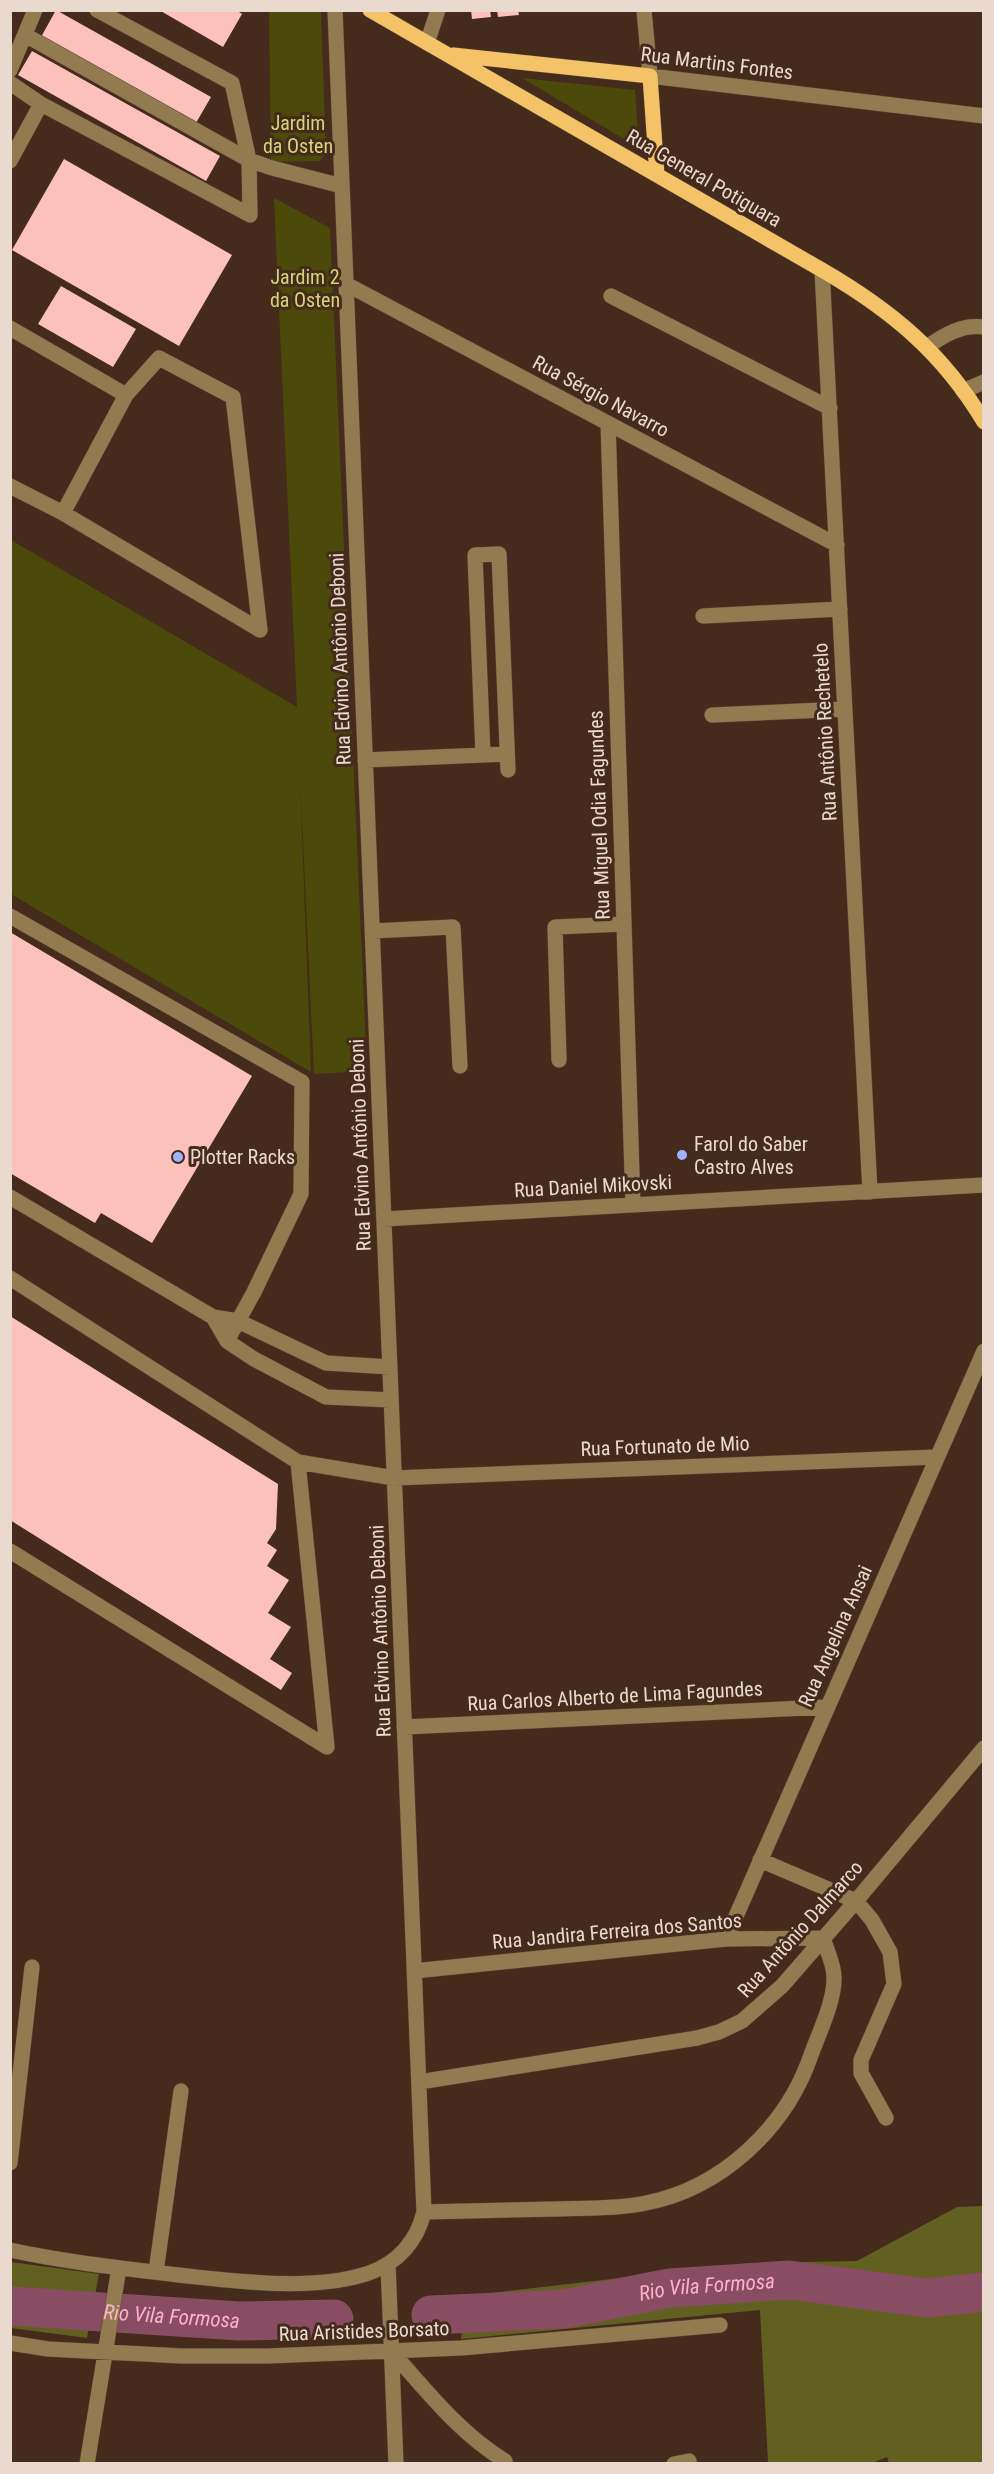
<svg xmlns="http://www.w3.org/2000/svg" width="994" height="2474" font-family="'Roboto Condensed',sans-serif">
  <rect width="100%" height="100%" fill="#442b1b"/>
  <!-- green -->
  <path fill="#4b4a0b" d="M 269,11 L 321,11 L 326,154 L 319,161 L 271,162 Z
    M 522,78 L 635,90 L 639,148 Z
    M 274,198 L 330,228 L 367,1071 L 314,1074 L 300,778 L 311,1072 L 11,894 L 11,540 L 297,707 Z"/>
  <!-- forest -->
  <path fill="#616020" d="M 983,2206 L 983,2463 L 889,2463 L 887,2457 L 872,2463 L 768,2462 L 760,2310 L 461,2339 L 465,2296 L 749,2263 L 857,2261 L 957,2207 Z
    M 11,2262 L 99,2274 L 87,2338 L 11,2328 Z"/>
  <g fill="none" stroke-linecap="round" stroke-linejoin="round">
    <!-- river -->
    <g stroke="#894d63" stroke-width="39">
      <path id="s1" d="M 10,2306 L 239,2321 L 334,2319"/>
      <path id="s2" d="M 431,2315 L 563,2309 L 670,2288 L 789,2280 L 927,2298 L 984,2292"/>
    </g>
  </g>
  <!-- building -->
  <path fill="#fcc1bb" d="M 56,10 L 211,97 L 196,123 L 41,37 Z
    M 159,10 L 236,10 L 242,14 L 223,47 Z
    M 471,10 L 490,10 L 491,17 L 472,19 Z
    M 497,10 L 518,10 L 519,15 L 498,17 Z
    M 32,51 L 220,156 L 206,181 L 18,75 Z
    M 64,159 L 232,255 L 179,346 L 12,250 Z
    M 61,286 L 136,329 L 113,367 L 38,324 Z
    M 10,932 L 252,1076 L 152,1243 L 101,1213 L 95,1223 L 10,1173 Z
    M 10,1316 L 278,1484 L 276,1529 L 267,1543 L 277,1550 L 267,1566 L 289,1580 L 268,1613 L 291,1627 L 270,1659 L 292,1673 L 281,1690 L 10,1520 Z"/>
  <g fill="none" stroke-linecap="round" stroke-linejoin="round">
    <defs>
      <path id="minor" d="M 644,10 L 650,76 L 984,116
        M 25,35 L 249,160 L 272,168 L 342,186
        M 427,43 L 438,10
        M 10,70 L 35,10
        M 10,83 L 41,104 L 250,215 L 249,160 L 232,83 L 97,10
        M 10,161 L 41,104
        M 822,270 L 870,1192
        M 346,284 L 837,545
        M 611,296 L 830,408
        M 10,328 L 126,395
        M 927,347 C 944,335 962,324 984,327
        M 963,391 L 984,382
        M 608,423 L 633,1205
        M 10,486 L 63,513 L 260,630
        M 63,513 L 126,395 L 159,358 L 233,397 L 260,630
        M 703,616 L 840,609
        M 712,715 L 845,709
        M 483,755 L 475,555 L 499,554 L 508,770
        M 365,760 L 507,754
        M 10,916 L 302,1082 L 301,1194 L 254,1292 L 227,1341
        M 372,931 L 453,927 L 460,1066
        M 559,1060 L 555,927 L 624,924
        M 10,1197 L 213,1317 L 238,1321 L 326,1363 L 390,1367
        M 384,1219 L 984,1185
        M 10,1278 L 298,1462
        M 213,1317 L 227,1341 L 254,1359 L 326,1397 L 391,1400
        M 10,1551 L 327,1747 L 298,1462 L 394,1478 L 937,1457
        M 404,1727 L 827,1707
        M 760,1860 L 856,1901 L 872,1920 L 890,1952 L 894,1984 L 861,2060 L 861,2073 L 886,2118
        M 726,1939 L 984,1351
        M 414,1971 L 726,1939 L 823,1938
        M 419,2082 L 697,2038 L 719,2032 L 742,2021 L 782,1986 L 856,1901 L 984,1748
        M 10,2163 L 32,1967
        M 424,2212 C 468,2211 512,2210 556,2209 C 586,2208 617,2209 646,2203 C 722,2188 786,2128 811,2055 C 819,2033 835,2000 834,1977 C 834,1964 827,1951 823,1938
        M 10,2250 C 65,2262 122,2268 178,2275 C 236,2281 313,2292 369,2273 C 398,2263 417,2241 424,2212 L 335,10
        M 388,2264 L 396,2464
        M 156,2272 L 181,2091
        M 10,2343 L 48,2349 L 182,2356 L 268,2356 L 461,2348 L 720,2325
        M 391,2351 C 426,2390 459,2433 505,2461
        M 87,2464 L 119,2268
        M 674,2464 L 689,2461"/>
      <path id="major" d="M 370,10 L 822,270 C 891,310 943,353 984,422
        M 453,55 L 650,76 L 657,175"/>
    </defs>
    <!-- minor casing -->
    <use href="#minor" stroke="#5e4738" stroke-width="16"/>
    <!-- major casing -->
    <use href="#major" stroke="#5e4738" stroke-width="16"/>
    <!-- minor -->
    <use href="#minor" stroke="#937b51" stroke-width="15"/>
    <!-- major -->
    <use href="#major" stroke="#f5c367" stroke-width="15"/>
  </g>
  <!-- markers -->
  <g fill="#a0b3fd" stroke="#442b1b" stroke-width="2">
    <circle cx="682" cy="1155" r="6"/>
    <circle cx="178" cy="1157" r="6"/>
  </g>
  <g text-anchor="middle" stroke-width="6" stroke-linejoin="round" paint-order="stroke">
    <!-- street labels -->
    <g font-size="20" fill="#e9d9cf" stroke="#442b1b">
      <text transform="translate(717 63) rotate(7)" y="7">Rua Martins Fontes</text>
      <text transform="translate(704 178) rotate(30)" y="7">Rua General Potiguara</text>
      <text transform="translate(601 396) rotate(28)" y="7">Rua Sérgio Navarro</text>
      <text transform="translate(340 659) rotate(-92)" y="7">Rua Edvino Antônio Deboni</text>
      <text transform="translate(825 732) rotate(-93)" y="7">Rua Antônio Rechetelo</text>
      <text transform="translate(599 815) rotate(-92)" y="7">Rua Miguel Odia Fagundes</text>
      <text transform="translate(360 1145) rotate(-92)" y="7">Rua Edvino Antônio Deboni</text>
      <text transform="translate(593 1186) rotate(-3)" y="7">Rua Daniel Mikovski</text>
      <text transform="translate(665 1446) rotate(-2)" y="7">Rua Fortunato de Mio</text>
      <text transform="translate(380 1631) rotate(-92)" y="7">Rua Edvino Antônio Deboni</text>
      <text transform="translate(835 1636) rotate(-66)" y="7">Rua Angelina Ansai</text>
      <text transform="translate(615 1696) rotate(-3)" y="7">Rua Carlos Alberto de Lima Fagundes</text>
      <text transform="translate(800 1929) rotate(-48)" y="7">Rua Antônio Dalmarco</text>
      <text transform="translate(617 1931) rotate(-5)" y="7">Rua Jandira Ferreira dos Santos</text>
      <text transform="translate(364 2331) rotate(-2)" y="7">Rua Aristides Borsato</text>
    </g>
    <!-- park labels -->
    <g font-size="20" fill="#d5d679" stroke="#442b1b">
      <text x="298" y="130">Jardim<tspan x="298" dy="23">da Osten</tspan></text>
      <text x="305" y="284">Jardim 2<tspan x="305" dy="23">da Osten</tspan></text>
    </g>
    <!-- poi labels -->
    <g font-size="20" fill="#e9d9cf" stroke="#442b1b" text-anchor="start">
      <text x="694" y="1151">Farol do Saber<tspan x="694" dy="23">Castro Alves</tspan></text>
      <text x="190" y="1164">Plotter Racks</text>
    </g>
    <!-- water labels -->
    <g font-size="21" font-style="italic" fill="#fcb1cb" stroke="#442b1b">
      <text dy="7" stroke="none"><textPath href="#s2" startOffset="278">Rio Vila Formosa</textPath></text>
      <text dy="7" stroke="none"><textPath href="#s1" startOffset="162">Rio Vila Formosa</textPath></text>
    </g>
  </g>
  <!-- border -->
  <rect width="994" height="2474" fill="none" stroke="#e9d9cf" stroke-width="24"/>
</svg>
